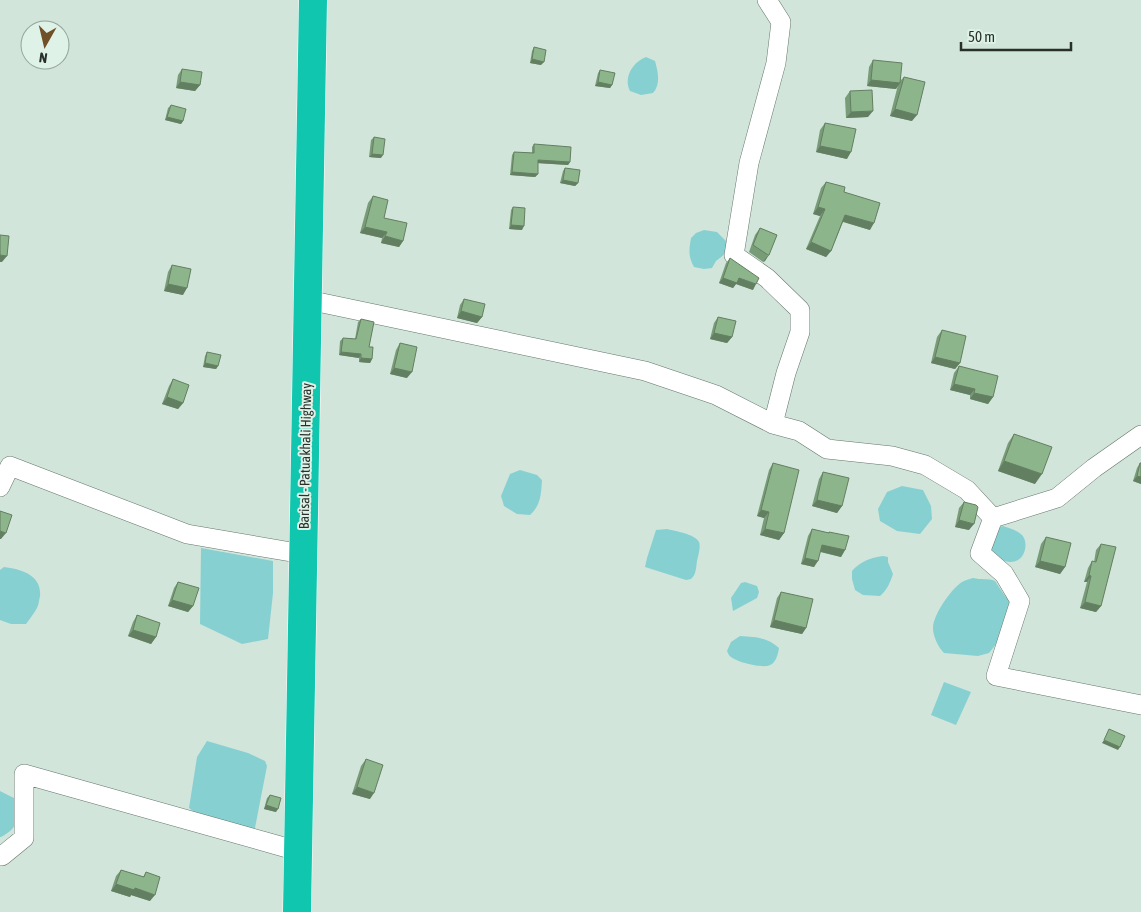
<svg xmlns="http://www.w3.org/2000/svg" width="1141" height="912" font-family="'Asap Condensed',sans-serif">
  <rect width="100%" height="100%" fill="#d1e5da"/>
  <!-- water -->
  <path fill="#87d0d2" d="M 646,57 L 655,61 C 658,72 661,84 653,93 L 641,95 L 630,91 C 623,77 633,62 646,57 Z
    M 704,230 L 717,232 L 727,242 L 725,254 L 716,261 L 712,268 L 704,269 L 694,267 C 688,256 689,250 691,238 L 696,233 Z
    M 520,470 L 537,475 L 542,480 C 541,494 541,505 530,515 L 517,514 L 504,506 L 501,496 L 510,474 Z
    M 902,486 L 923,490 L 931,506 L 932,519 L 920,534 L 897,531 L 880,521 L 878,509 L 887,492 Z
    M 1003,526 C 1009,528 1017,530 1022,535 C 1028,541 1026,556 1018,560 C 1009,565 999,559 992,554 L 991,545 L 997,528 Z
    M 667,529 C 675,531 695,534 699,542 C 701,547 698,556 697,561 C 696,568 696,575 691,579 L 686,580 L 645,567 L 647,558 L 656,530 Z
    M 201,548 L 273,561 L 273,593 L 268,639 L 242,644 L 200,624 Z
    M 883,556 L 888,557 L 888,562 L 893,574 C 890,583 887,590 880,596 L 863,595 L 855,590 L 852,579 L 852,571 C 861,561 870,558 883,556 Z
    M 4,567 C 21,569 42,575 40,596 C 39,600 39,604 37,608 C 34,613 30,619 26,624 L 11,624 L 0,620 L 0,570 Z
    M 973,578 C 981,580 988,578 995,581 L 1005,596 L 1009,600 L 1009,612 L 997,643 L 989,653 L 978,656 L 944,653 C 938,647 933,636 933,628 C 933,615 951,589 962,582 C 965,580 970,579 973,578 Z
    M 745,582 L 757,586 L 759,592 L 757,598 L 733,611 L 731,598 L 741,583 Z
    M 740,636 C 756,637 766,637 779,648 C 778,654 776,663 770,665 C 763,669 737,662 731,657 C 729,656 728,653 727,651 L 731,642 Z
    M 944,682 L 971,692 L 956,725 L 931,715 Z
    M 207,741 L 248,753 L 265,761 L 267,766 L 254,833 L 212,825 L 189,808 L 197,757 Z
    M 0,791 L 18,800 C 17,819 20,827 1,837 L 0,837 Z"/>
  <g fill="none" stroke-linecap="round" stroke-linejoin="round">
    <defs>
      <path id="minor" d="M 767,0 L 781,22 L 776,63 L 749,163 L 734,255 L 767,278 L 800,310 L 800,332 L 786,373 L 773,424
        M 308,300 L 645,371 L 716,395 L 773,424 L 799,431 L 827,449 L 892,456 L 925,465 L 967,490 L 993,518 L 980,553 L 1004,574 L 1020,601 L 996,676 L 1141,705
        M 0,487 L 10,466 L 187,534 L 303,554
        M 993,518 L 1057,498 L 1094,468 L 1141,435
        M 0,856 L 2,856 L 24,838 L 24,774 L 298,851"/>
      <path id="highway" d="M 297,912 L 313,0"/>
    </defs>
    <!-- minor casing -->
    <use href="#minor" stroke="#64766c" stroke-width="20"/>
    <!-- highway casing -->
    <use href="#highway" stroke="#fff" stroke-width="29"/>
    <!-- minor -->
    <use href="#minor" stroke="#fff" stroke-width="19"/>
    <!-- highway -->
    <use href="#highway" stroke="#10c6ae" stroke-width="28"/>
  </g>
  <!-- wall -->
  <path fill="#799c78" d="M 534,47 L 541,65 L 530,63 L 532,51 Z
    M 873,60 L 900,81 L 904,77 L 912,121 L 890,116 L 898,85 L 896,89 L 867,86 L 869,67 Z
    M 182,69 L 200,85 L 195,91 L 176,88 L 178,75 Z
    M 600,70 L 612,85 L 610,88 L 595,86 L 598,73 Z
    M 850,91 L 868,117 L 846,118 L 845,98 Z
    M 171,105 L 183,121 L 181,124 L 165,120 L 168,108 Z
    M 825,123 L 847,159 L 816,152 L 820,130 Z
    M 374,137 L 381,158 L 369,157 L 371,140 Z
    M 534,144 L 570,162 L 568,165 L 538,163 L 538,174 L 535,177 L 510,175 L 512,155 L 514,152 L 532,153 L 532,147 Z
    M 565,168 L 578,183 L 575,186 L 560,183 L 563,171 Z
    M 826,182 L 844,192 L 870,230 L 843,222 L 831,251 L 826,257 L 806,249 L 820,216 L 813,214 L 821,188 Z
    M 373,196 L 384,218 L 403,241 L 399,247 L 381,243 L 382,238 L 360,233 L 368,203 Z
    M 513,207 L 522,230 L 509,229 L 511,210 Z
    M 760,228 L 777,235 L 765,261 L 763,262 L 749,252 L 755,235 Z
    M 730,258 L 753,290 L 736,284 L 733,288 L 719,283 L 726,263 Z
    M 172,265 L 183,295 L 164,291 L 168,272 Z
    M 464,299 L 482,317 L 477,323 L 457,318 L 460,305 Z
    M 718,317 L 732,337 L 727,343 L 710,339 L 714,323 Z
    M 361,319 L 369,347 L 372,359 L 370,363 L 359,362 L 359,358 L 339,355 L 340,341 L 343,338 L 355,339 L 358,322 Z
    M 942,330 L 960,363 L 955,369 L 931,363 L 937,337 Z
    M 400,343 L 407,378 L 390,374 L 396,350 Z
    M 207,352 L 218,366 L 216,369 L 203,367 L 205,356 Z
    M 959,366 L 993,397 L 988,404 L 970,399 L 970,395 L 950,390 L 954,373 Z
    M 173,379 L 183,403 L 178,409 L 162,404 L 169,386 Z
    M 1014,434 L 1035,484 L 998,471 L 1008,443 Z
    M 773,463 L 784,533 L 779,540 L 760,535 L 764,518 L 757,516 L 769,470 Z
    M 1140,463 L 1141,484 L 1133,481 L 1137,468 Z
    M 823,472 L 842,506 L 837,513 L 812,506 L 819,479 Z
    M 964,502 L 969,530 L 955,527 L 959,508 Z
    M 812,529 L 828,533 L 829,532 L 845,550 L 841,557 L 820,552 L 814,567 L 801,564 L 808,536 Z
    M 1046,537 L 1065,567 L 1060,574 L 1035,567 L 1041,544 Z
    M 1101,544 L 1101,606 L 1096,612 L 1080,608 L 1087,582 L 1084,582 L 1088,568 L 1092,561 L 1094,562 L 1096,550 Z
    M 178,582 L 193,606 L 188,612 L 168,606 L 174,588 Z
    M 781,592 L 806,628 L 802,634 L 770,627 L 777,598 Z
    M 137,615 L 156,637 L 151,644 L 128,636 L 133,622 Z
    M 366,759 L 370,799 L 352,794 L 361,766 Z
    M 270,795 L 276,812 L 264,809 L 267,798 Z
    M 121,870 L 143,877 L 146,872 L 150,901 L 131,895 L 130,897 L 111,891 L 116,876 Z"/>
  <!-- shaded-wall -->
  <path fill="#637f61" d="M 532,59 L 544,62 L 541,65 L 530,63 Z
    M 871,80 L 900,83 L 896,89 L 867,86 Z
    M 180,82 L 200,85 L 195,91 L 176,88 Z
    M 598,82 L 612,85 L 610,88 L 595,86 Z
    M 895,109 L 917,115 L 912,121 L 890,116 Z
    M 873,111 L 868,117 L 846,118 L 851,112 Z
    M 167,117 L 183,121 L 181,124 L 165,120 Z
    M 820,146 L 851,152 L 847,159 L 816,152 Z
    M 372,154 L 383,155 L 381,158 L 369,157 Z
    M 538,160 L 570,162 L 568,165 L 536,163 Z
    M 512,172 L 538,174 L 535,177 L 510,175 Z
    M 563,180 L 578,183 L 575,186 L 560,183 Z
    M 818,207 L 825,209 L 820,216 L 813,214 Z
    M 845,215 L 874,223 L 870,230 L 841,221 Z
    M 511,225 L 524,226 L 522,230 L 509,229 Z
    M 365,227 L 387,232 L 382,238 L 360,233 Z
    M 385,236 L 403,241 L 399,247 L 381,243 Z
    M 811,242 L 831,251 L 826,257 L 806,249 Z
    M 0,255 L 7,256 L 2,262 L 0,262 Z
    M 768,255 L 769,255 L 765,261 L 763,262 Z
    M 723,278 L 739,278 L 756,284 L 753,290 L 736,284 L 733,288 L 719,283 Z
    M 168,284 L 187,288 L 183,295 L 164,291 Z
    M 461,311 L 482,317 L 477,323 L 457,318 Z
    M 714,333 L 732,337 L 727,343 L 710,339 Z
    M 341,352 L 361,354 L 359,358 L 339,355 Z
    M 935,357 L 960,363 L 955,369 L 931,363 Z
    M 361,358 L 372,359 L 370,363 L 359,362 Z
    M 205,363 L 218,366 L 216,369 L 203,367 Z
    M 394,368 L 412,372 L 407,378 L 390,374 Z
    M 954,384 L 975,389 L 970,395 L 950,390 Z
    M 974,393 L 993,397 L 988,404 L 970,399 Z
    M 167,397 L 183,403 L 178,409 L 162,404 Z
    M 1004,461 L 1042,474 L 1035,484 L 998,471 Z
    M 1137,476 L 1141,477 L 1141,484 L 1133,481 Z
    M 817,500 L 842,506 L 837,513 L 812,506 Z
    M 761,510 L 769,512 L 764,518 L 757,516 Z
    M 959,520 L 974,524 L 969,530 L 955,527 Z
    M 765,529 L 784,533 L 779,540 L 760,535 Z
    M 0,531 L 6,533 L 1,539 L 0,539 Z
    M 822,545 L 845,550 L 841,557 L 818,551 Z
    M 805,558 L 818,561 L 814,567 L 801,564 Z
    M 1040,561 L 1065,567 L 1060,574 L 1035,567 Z
    M 1089,575 L 1091,576 L 1087,582 L 1084,582 Z
    M 172,600 L 193,606 L 188,612 L 168,606 Z
    M 1085,602 L 1101,606 L 1096,612 L 1080,608 Z
    M 774,620 L 806,628 L 802,634 L 770,627 Z
    M 133,630 L 156,637 L 151,644 L 128,636 Z
    M 1104,740 L 1120,747 L 1118,750 L 1102,743 Z
    M 357,787 L 374,793 L 370,799 L 352,794 Z
    M 266,805 L 278,809 L 276,812 L 264,809 Z
    M 116,884 L 135,888 L 155,895 L 150,901 L 131,895 L 130,897 L 111,891 Z"/>
  <!-- building -->
  <path fill="#8db58b" stroke="#637f61" d="M 534,47 L 546,50 L 544,62 L 532,59 Z
    M 873,60 L 902,63 L 900,83 L 871,80 Z
    M 182,69 L 202,72 L 200,85 L 180,82 Z
    M 600,70 L 615,73 L 612,85 L 598,82 Z
    M 904,77 L 925,82 L 917,115 L 895,109 Z
    M 872,90 L 873,111 L 851,112 L 850,91 Z
    M 171,105 L 186,109 L 183,121 L 167,117 Z
    M 825,123 L 856,129 L 851,152 L 820,146 Z
    M 374,137 L 385,139 L 383,155 L 372,154 Z
    M 534,144 L 571,147 L 570,162 L 538,160 L 538,174 L 512,172 L 514,152 L 534,153 Z
    M 565,168 L 580,170 L 578,183 L 563,180 Z
    M 826,182 L 845,187 L 844,192 L 880,203 L 874,223 L 845,215 L 831,251 L 811,242 L 825,209 L 818,207 Z
    M 373,196 L 388,200 L 384,218 L 407,223 L 403,241 L 385,236 L 387,232 L 365,227 Z
    M 513,207 L 525,208 L 524,226 L 511,225 Z
    M 760,228 L 777,235 L 769,255 L 768,255 L 753,245 Z
    M 0,235 L 9,236 L 7,256 L 0,255 Z
    M 730,258 L 759,278 L 756,284 L 739,278 L 737,283 L 723,278 Z
    M 172,265 L 191,269 L 187,288 L 168,284 Z
    M 464,299 L 485,304 L 482,317 L 461,311 Z
    M 718,317 L 736,321 L 732,337 L 714,333 Z
    M 361,319 L 374,322 L 369,347 L 373,347 L 372,359 L 361,358 L 361,354 L 341,352 L 343,338 L 356,339 Z
    M 942,330 L 966,336 L 960,363 L 935,357 Z
    M 400,343 L 417,347 L 412,372 L 394,368 Z
    M 207,352 L 221,355 L 218,366 L 205,363 Z
    M 959,366 L 998,376 L 993,397 L 974,393 L 975,389 L 954,384 Z
    M 173,379 L 189,385 L 183,403 L 167,397 Z
    M 1014,434 L 1052,447 L 1042,474 L 1004,461 Z
    M 773,463 L 799,470 L 784,533 L 765,529 L 769,512 L 761,510 Z
    M 1140,463 L 1141,463 L 1141,477 L 1137,476 Z
    M 823,472 L 849,478 L 842,506 L 817,500 Z
    M 964,502 L 976,505 L 978,507 L 974,524 L 959,520 Z
    M 0,511 L 12,515 L 6,533 L 0,531 Z
    M 812,529 L 829,533 L 829,532 L 849,536 L 845,550 L 822,545 L 818,561 L 805,558 Z
    M 1046,537 L 1071,543 L 1065,567 L 1040,561 Z
    M 1101,544 L 1116,547 L 1101,606 L 1085,602 L 1091,576 L 1089,575 L 1092,561 L 1096,562 Z
    M 178,582 L 199,588 L 193,606 L 172,600 Z
    M 781,592 L 813,599 L 806,628 L 774,620 Z
    M 137,615 L 160,623 L 156,637 L 133,630 Z
    M 1109,729 L 1125,736 L 1120,747 L 1104,740 Z
    M 366,759 L 383,765 L 374,793 L 357,787 Z
    M 270,795 L 281,798 L 278,809 L 266,805 Z
    M 121,870 L 144,877 L 146,872 L 160,877 L 155,895 L 135,888 L 134,890 L 116,884 Z"/>
  <g text-anchor="middle" stroke-width="4" stroke-linejoin="round" paint-order="stroke">
    <!-- street labels -->
    <g font-size="14" fill="#29302c" stroke="#def2e7">
      <text transform="translate(305 456) rotate(-89)" y="5">Barisal - Patuakhali Highway</text>
    </g>
  </g>
  <!-- north arrow -->
  <g transform="translate(45 45) rotate(188)"><circle r="24" fill="#def2e7" stroke="#96a49c"/>
  <path d="M0-4L9 19L0 12L-9 19Z" fill="#715027"/>
  <text y="-8" font-size="14" font-weight="bold" text-anchor="middle" fill="#29302c">N</text>
  </g>
  <!-- scale -->
  <path d="M961 42v8h110v-8" fill="none" stroke="#29302c" stroke-width="2.5"/>
  <text x="968" y="42" font-size="15" fill="#29302c" stroke="#def2e7" stroke-width="4" paint-order="stroke">50 m</text>
</svg>
